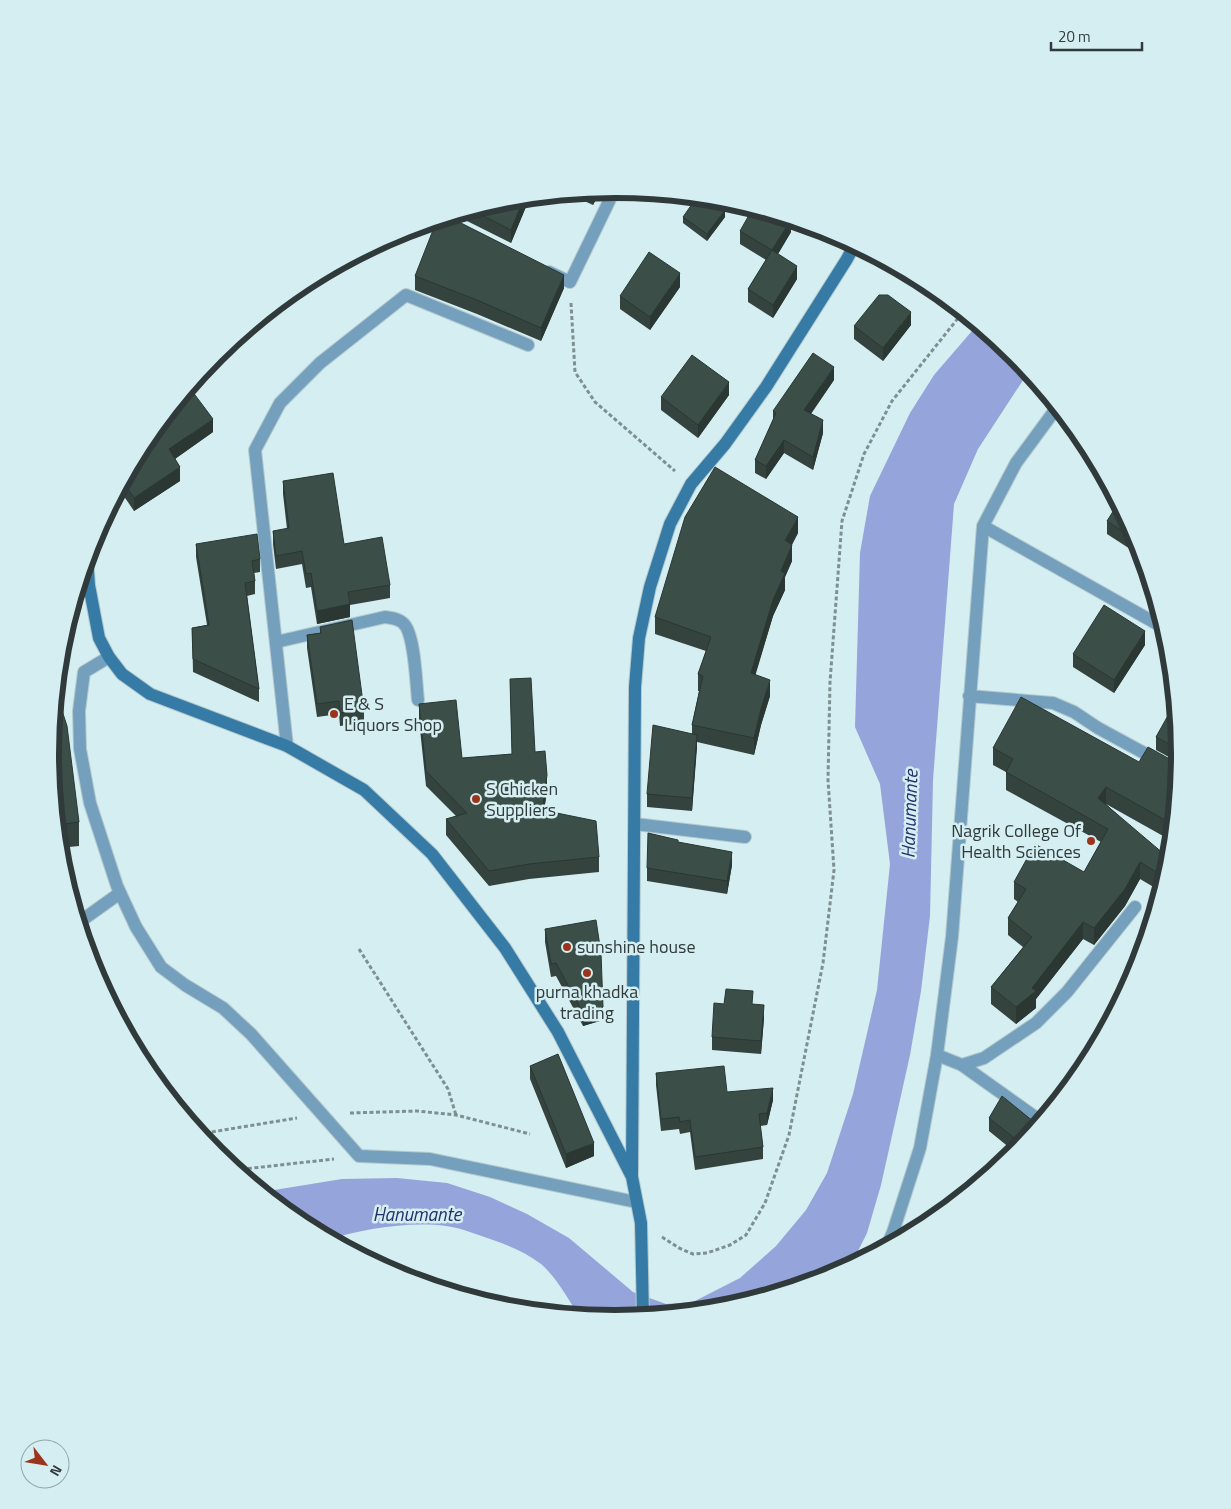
<svg xmlns="http://www.w3.org/2000/svg" width="1231" height="1509" font-family="'Titillium Web',sans-serif">
  <rect width="100%" height="100%" fill="#d5eef1"/>
  <!-- water -->
  <path fill="#95a4da" d="M 978,324 L 1016,355 L 1029,371 L 978,449 L 954,504 L 933,780 L 930,916 L 921,991 L 910,1055 L 881,1185 L 867,1233 L 850,1267 L 832,1277 L 726,1309 L 615,1320 L 579,1316 C 568,1299 557,1278 541,1264 C 527,1253 510,1246 493,1240 C 478,1235 462,1228 446,1226 C 409,1221 364,1229 329,1239 L 301,1225 L 262,1192 L 342,1179 L 397,1178 L 447,1183 L 490,1197 L 527,1214 L 569,1238 L 633,1292 L 666,1304 L 693,1302 L 740,1278 L 776,1246 L 806,1210 L 827,1173 L 853,1094 L 877,990 L 890,864 L 880,784 L 855,727 L 860,553 L 870,496 L 910,413 L 934,375 Z"/>
  <g fill="none" stroke-linecap="round" stroke-linejoin="round">
    <defs>
      <path id="lane" d="M 276,642 L 385,617 C 391,618 398,618 403,623 C 415,633 416,684 418,700
        M 635,824 L 745,837
        M 78,923 L 120,893
        M 937,1055 L 962,1065 L 1042,1122
        M 962,1065 L 984,1058 L 1036,1023 L 1067,992 L 1135,907"/>
      <path id="street" d="M 549,272 L 570,282 L 615,189
        M 983,526 L 1166,629
        M 109,657 L 84,672 L 79,711 L 80,749 L 90,803 L 117,886 L 136,927 L 161,967 L 185,985 L 223,1008 L 251,1034 L 359,1156 L 430,1159 L 636,1202
        M 969,696 L 1053,703 L 1074,712 L 1098,728 L 1179,772
        M 287,746 L 255,450 L 280,403 L 320,363 L 406,295 L 528,345
        M 886,1248 L 893,1232 L 920,1148 L 937,1055 L 952,937 L 983,526 L 1016,463 L 1058,406"/>
      <path id="secondary" d="M 87,557 L 89,585 L 99,638 L 109,657 L 122,674 L 150,694 L 287,746 L 364,790 L 432,854 L 505,948 L 558,1032 L 631,1175
        M 643,1317 L 641,1223 L 632,1177 L 635,687 L 639,638 L 650,587 L 670,524 L 691,484 L 725,444 L 766,387 L 847,259 L 855,244"/>
    </defs>
    <!-- lane casing -->
    <use href="#lane" stroke="#b4cacd" stroke-width="14"/>
    <!-- street casing -->
    <use href="#street" stroke="#b4cacd" stroke-width="14"/>
    <!-- secondary casing -->
    <use href="#secondary" stroke="#b4cacd" stroke-width="14"/>
    <!-- path -->
    <path stroke="#7e8f91" stroke-width="3" stroke-dasharray="4 2.5" stroke-linecap="butt" d="M 571,303 L 575,372 L 595,402 L 675,471
      M 359,949 L 448,1089 L 456,1115
      M 350,1113 L 417,1111 L 456,1115 L 530,1134
      M 199,1134 L 297,1118
      M 235,1170 L 334,1159
      M 662,1237 L 679,1248 L 693,1254 L 707,1253 L 730,1245 L 746,1235 L 765,1203 L 789,1135 L 823,963 L 834,870 L 828,780 L 830,682 L 842,521 L 864,454 L 892,401 L 963,312"/>
    <!-- lane -->
    <use href="#lane" stroke="#75a0bd" stroke-width="12"/>
    <!-- street -->
    <use href="#street" stroke="#75a0bd" stroke-width="12"/>
    <!-- secondary -->
    <use href="#secondary" stroke="#367ba6" stroke-width="12"/>
  </g>
  <!-- wall -->
  <path fill="#34433e" d="M 600,191 L 593,205 L 569,194 Z
    M 530,197 L 511,243 L 463,219 L 463,213 L 505,200 Z
    M 683,217 L 725,217 L 707,241 L 683,223 Z
    M 791,220 L 791,232 L 778,254 L 797,279 L 773,318 L 748,302 L 748,289 L 766,260 L 740,244 L 740,231 Z
    M 415,276 L 564,288 L 541,341 L 477,314 L 415,290 Z
    M 680,287 L 650,330 L 620,309 L 620,296 Z
    M 911,325 L 883,361 L 854,339 L 854,326 Z
    M 834,380 L 811,414 L 823,433 L 813,470 L 784,453 L 766,479 L 755,473 L 755,460 L 773,420 L 773,411 Z
    M 729,395 L 698,438 L 661,410 L 661,397 Z
    M 213,432 L 175,459 L 180,481 L 134,511 L 119,489 L 145,440 Z
    M 283,481 L 344,544 L 390,585 L 390,598 L 350,605 L 350,617 L 317,624 L 311,587 L 306,588 L 302,564 L 276,569 L 273,544 L 273,531 L 287,529 L 283,494 Z
    M 1107,521 L 1138,538 L 1144,558 L 1107,534 Z
    M 798,533 L 792,545 L 792,561 L 785,577 L 785,590 L 773,616 L 755,675 L 770,696 L 761,725 L 754,755 L 697,742 L 692,811 L 647,807 L 647,794 L 692,734 L 692,725 L 699,691 L 698,691 L 698,674 L 706,651 L 655,634 L 655,617 Z
    M 196,544 L 260,559 L 260,572 L 254,573 L 255,581 L 255,594 L 247,596 L 259,689 L 259,702 L 193,672 L 192,628 L 207,625 L 196,557 Z
    M 320,627 L 364,710 L 364,723 L 340,726 L 339,714 L 317,717 L 307,648 L 307,635 L 320,633 Z
    M 1145,645 L 1114,693 L 1073,667 L 1073,654 Z
    M 510,679 L 535,752 L 547,791 L 544,810 L 599,857 L 599,872 L 529,879 L 489,886 L 446,835 L 446,819 L 456,816 L 426,786 L 419,720 L 419,704 L 462,758 L 512,754 Z
    M 1176,704 L 1181,755 L 1172,841 L 1106,804 L 1170,865 L 1162,892 L 1140,879 L 1125,906 L 1094,945 L 1083,939 L 1036,999 L 1036,1008 L 1016,1024 L 991,1004 L 991,987 L 1023,947 L 1008,935 L 1008,918 L 1018,902 L 1014,899 L 1014,882 L 1084,872 L 1101,842 L 1006,790 L 1006,772 L 993,765 L 993,748 L 1139,762 L 1178,762 L 1156,750 L 1156,737 Z
    M 50,754 L 79,822 L 79,846 L 59,848 Z
    M 678,842 L 732,865 L 727,894 L 647,881 L 647,868 Z
    M 545,929 L 603,1020 L 583,1026 L 556,976 L 551,977 L 545,942 Z
    M 724,1004 L 753,1004 L 764,1018 L 761,1054 L 712,1050 L 712,1037 Z
    M 530,1066 L 594,1156 L 566,1168 L 530,1079 Z
    M 656,1073 L 727,1092 L 773,1100 L 767,1125 L 760,1126 L 763,1147 L 763,1159 L 695,1170 L 690,1132 L 680,1134 L 679,1129 L 661,1131 L 656,1085 Z
    M 989,1118 L 1039,1126 L 1016,1153 L 989,1131 Z"/>
  <!-- shaded-wall -->
  <path fill="#2a3732" d="M 593,191 L 600,191 L 593,205 Z
    M 530,197 L 511,243 L 511,230 L 524,198 Z
    M 725,210 L 725,217 L 707,241 L 707,234 Z
    M 791,220 L 791,232 L 772,264 L 772,250 Z
    M 797,266 L 797,279 L 773,318 L 773,305 Z
    M 680,273 L 680,287 L 650,330 L 650,317 Z
    M 564,275 L 564,288 L 541,341 L 541,328 Z
    M 911,312 L 911,325 L 883,361 L 883,348 Z
    M 834,367 L 834,380 L 804,423 L 804,410 Z
    M 729,382 L 729,395 L 698,438 L 698,425 Z
    M 213,419 L 213,432 L 169,463 L 169,449 Z
    M 823,420 L 823,433 L 813,470 L 813,457 Z
    M 784,440 L 784,453 L 766,479 L 766,466 Z
    M 180,467 L 180,481 L 134,511 L 134,498 Z
    M 798,517 L 798,533 L 785,556 L 785,540 Z
    M 792,545 L 792,561 L 785,577 L 785,590 L 773,616 L 751,690 L 751,673 L 781,571 Z
    M 350,604 L 350,617 L 317,624 L 317,611 Z
    M 1145,631 L 1145,645 L 1114,693 L 1114,680 Z
    M 770,680 L 770,696 L 761,725 L 754,755 L 754,738 L 761,709 Z
    M 697,735 L 697,748 L 692,811 L 692,798 Z
    M 1180,766 L 1178,787 L 1172,781 Z
    M 547,775 L 547,791 L 542,825 L 542,810 Z
    M 1106,787 L 1106,804 L 1098,798 Z
    M 732,852 L 732,865 L 727,894 L 727,881 Z
    M 1140,862 L 1140,879 L 1125,906 L 1094,945 L 1094,928 Z
    M 1083,922 L 1083,939 L 1036,999 L 1036,1008 L 1016,1024 L 1016,1007 Z
    M 764,1005 L 764,1018 L 761,1054 L 761,1041 Z
    M 603,1007 L 603,1020 L 583,1026 L 583,1013 Z
    M 773,1088 L 773,1100 L 767,1125 L 767,1113 Z
    M 594,1143 L 594,1156 L 566,1168 L 566,1154 Z"/>
  <!-- building -->
  <path fill="#3c4e48" stroke="#2a3732" d="M 697,197 L 708,198 L 725,210 L 707,234 L 683,217 Z
    M 524,198 L 511,230 L 472,210 L 505,200 Z
    M 753,208 L 791,220 L 772,250 L 740,231 Z
    M 444,218 L 456,223 L 457,221 L 564,275 L 541,328 L 477,300 L 415,276 L 437,220 Z
    M 772,250 L 797,266 L 773,305 L 748,289 Z
    M 649,252 L 680,273 L 650,317 L 620,296 Z
    M 879,295 L 888,295 L 911,312 L 883,348 L 854,326 Z
    M 813,353 L 834,367 L 804,410 L 823,420 L 813,457 L 784,440 L 766,466 L 755,460 L 776,413 L 773,411 Z
    M 692,355 L 729,382 L 698,425 L 661,397 Z
    M 189,387 L 213,419 L 169,449 L 180,467 L 134,498 L 123,482 L 145,440 Z
    M 715,467 L 798,517 L 785,540 L 792,545 L 781,571 L 785,573 L 773,600 L 751,673 L 770,680 L 761,709 L 754,738 L 692,725 L 703,676 L 698,674 L 711,637 L 655,617 L 685,517 Z
    M 333,473 L 344,544 L 382,537 L 390,585 L 348,592 L 350,604 L 317,611 L 311,573 L 306,574 L 302,551 L 276,556 L 273,531 L 289,528 L 283,481 Z
    M 1119,502 L 1138,538 L 1139,542 L 1107,521 Z
    M 257,534 L 260,559 L 252,561 L 255,581 L 245,583 L 259,689 L 193,659 L 192,628 L 209,625 L 196,544 Z
    M 1104,605 L 1145,631 L 1114,680 L 1073,654 Z
    M 352,620 L 364,710 L 340,713 L 339,701 L 317,704 L 307,635 L 321,633 L 320,627 Z
    M 531,678 L 535,752 L 545,751 L 547,775 L 542,810 L 596,821 L 599,857 L 529,864 L 489,871 L 446,819 L 467,813 L 426,771 L 419,704 L 456,700 L 462,758 L 512,754 L 510,679 Z
    M 56,692 L 67,726 L 79,822 L 57,825 L 50,754 Z
    M 1021,697 L 1139,762 L 1148,747 L 1175,762 L 1180,762 L 1180,766 L 1172,781 L 1178,784 L 1174,825 L 1106,787 L 1098,798 L 1171,860 L 1170,865 L 1166,878 L 1140,862 L 1125,889 L 1094,928 L 1083,922 L 1032,988 L 1036,991 L 1016,1007 L 991,987 L 1032,937 L 1008,918 L 1026,889 L 1014,882 L 1035,844 L 1084,872 L 1108,829 L 1006,772 L 1013,759 L 993,748 Z
    M 1175,703 L 1176,704 L 1181,750 L 1156,737 Z
    M 653,725 L 697,735 L 692,798 L 647,794 Z
    M 648,833 L 678,840 L 678,842 L 732,852 L 727,881 L 647,868 Z
    M 596,920 L 601,953 L 603,1007 L 583,1013 L 556,963 L 551,964 L 545,929 Z
    M 726,989 L 753,991 L 752,1004 L 764,1005 L 761,1041 L 712,1037 L 714,1003 L 724,1004 Z
    M 558,1054 L 594,1143 L 566,1154 L 530,1066 Z
    M 724,1066 L 727,1092 L 773,1088 L 767,1113 L 759,1114 L 763,1147 L 695,1157 L 690,1120 L 680,1122 L 679,1117 L 661,1119 L 656,1073 Z
    M 1002,1096 L 1039,1126 L 1023,1145 L 989,1118 Z
    M 981,1175 L 986,1179 L 971,1191 Z"/>
  <!-- markers -->
  <g fill="#9c341b" stroke="#d5eef1" stroke-width="2">
    <circle cx="334" cy="714" r="5"/>
    <circle cx="476" cy="799" r="5"/>
    <circle cx="1091" cy="841" r="5"/>
    <circle cx="567" cy="947" r="5"/>
    <circle cx="587" cy="973" r="5"/>
  </g>
  <g text-anchor="middle" stroke-width="5" stroke-linejoin="round" paint-order="stroke">
    <!-- poi labels -->
    <g font-size="18" fill="#303a3b" stroke="#d5eef1" text-anchor="start">
      <text x="344" y="710">E &amp; S<tspan x="344" dy="21">Liquors Shop</tspan></text>
      <text x="486" y="795">S Chicken<tspan x="486" dy="21">Suppliers</tspan></text>
      <text x="1081" y="837" text-anchor="end">Nagrik College Of<tspan x="1081" dy="21">Health Sciences</tspan></text>
      <text x="577" y="953">sunshine house</text>
      <text x="587" y="998" text-anchor="middle">purna khadka<tspan x="587" dy="21">trading</tspan></text>
    </g>
    <!-- water labels -->
    <g font-size="19" font-style="italic" fill="#252e6e" stroke="#d5eef1">
      <text transform="translate(909 814) rotate(-88)" y="7">Hanumante</text>
      <text x="417" y="1221">Hanumante</text>
    </g>
  </g>
  <!-- crop -->
  <path d="M0 0H1231V1509H0ZM59 754a556 556 0 1 1 1112 0a556 556 0 1 1-1112 0Z" fill="#d5eef1" fill-rule="evenodd"/>
  <path fill="none" stroke="#303a3b" stroke-width="6" d="M59 754a556 556 0 1 1 1112 0a556 556 0 1 1-1112 0Z"/>
  <!-- north arrow -->
  <g transform="translate(45 1464) rotate(121)"><circle r="24" fill="#d5eef1" stroke="#93a6a8"/>
  <path d="M0-4L9 19L0 12L-9 19Z" fill="#9c341b"/>
  <text y="-8" font-size="14" font-weight="bold" text-anchor="middle" fill="#303a3b">N</text>
  </g>
  <!-- scale -->
  <path d="M1051 42v8h91v-8" fill="none" stroke="#303a3b" stroke-width="2.5"/>
  <text x="1058" y="42" font-size="15" fill="#303a3b" stroke="#d5eef1" stroke-width="4" paint-order="stroke">20 m</text>
</svg>
